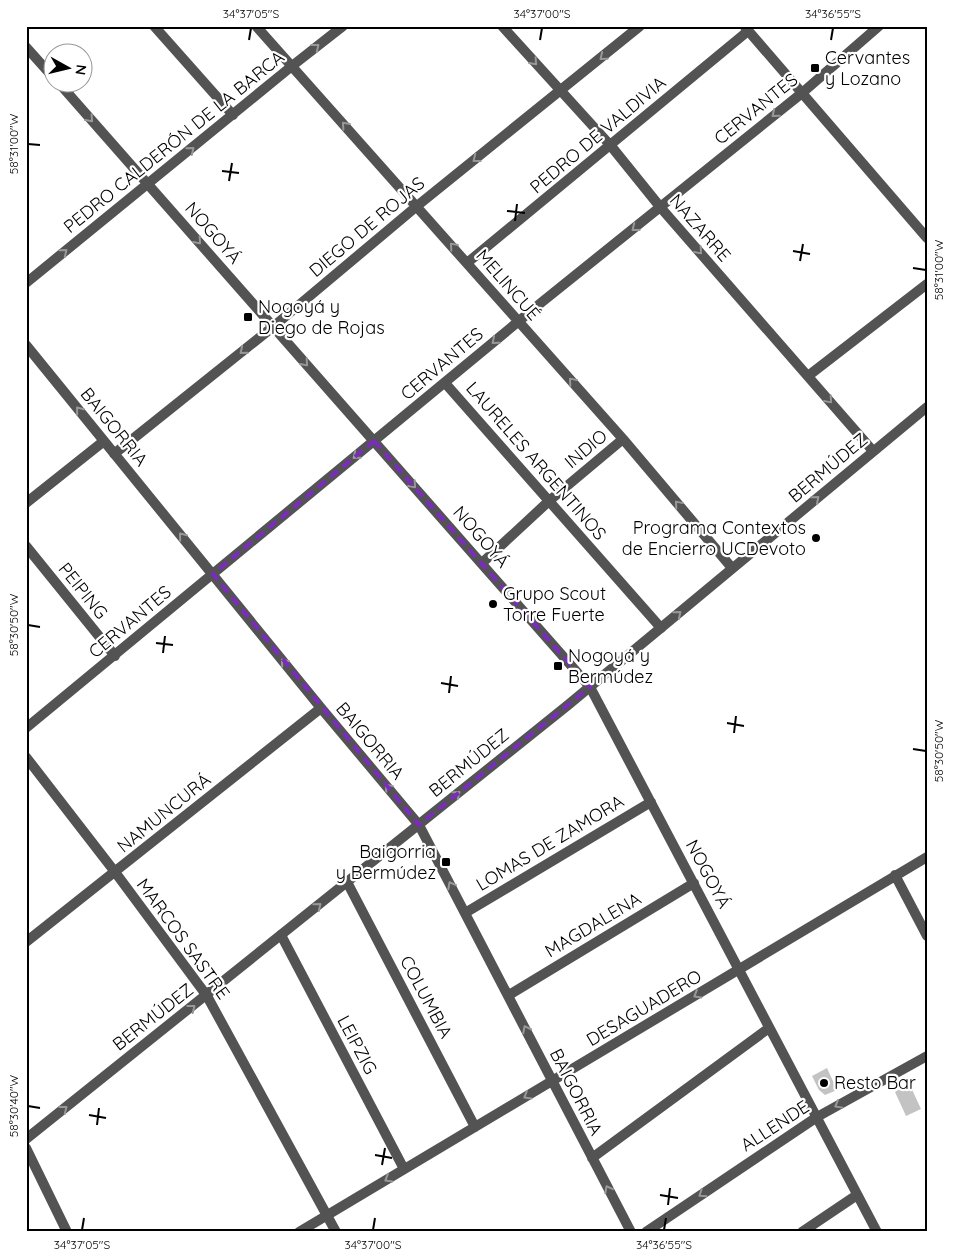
<svg xmlns="http://www.w3.org/2000/svg" width="953" height="1258" font-family="Quicksand,sans-serif">
  <rect width="100%" height="100%" fill="#fff"/>
  <!-- building -->
  <path fill="#c3c3c3" d="M 827,1068 L 837,1090 L 825,1095 L 819,1090 L 812,1076 Z
    M 909,1083 L 921,1109 L 906,1116 L 895,1092 Z"/>
  <g fill="none" stroke-linecap="round" stroke-linejoin="round">
    <!-- minor -->
    <path stroke="#535353" stroke-width="10" d="M 154,26 L 233,115
      M 256,26 L 623,439 L 732,568
      M 502,26 L 611,146 L 661,208 L 873,451
      M 745,27 L 927,238
      M 26,47 L 52,76
      M 58,82 L 590,687 L 877,1232
      M 467,263 L 748,31
      M 26,283 L 292,66 L 343,26
      M 26,345 L 321,708 L 419,825 L 631,1232
      M 808,376 L 927,284
      M 445,383 L 661,628
      M 114,454 L 274,326 L 417,206 L 640,26
      M 26,503 L 104,441
      M 26,546 L 115,656
      M 482,563 L 549,501 L 623,439
      M 26,728 L 542,302 L 802,93 L 879,26
      M 26,757 L 115,872 L 207,996 L 336,1232
      M 895,875 L 927,936
      M 347,882 L 475,1127
      M 465,913 L 651,802
      M 281,935 L 404,1169
      M 26,942 L 321,708
      M 509,995 L 694,883
      M 26,1148 L 67,1232
      M 592,1158 L 769,1028
      M 299,1232 L 927,857
      M 646,1232 L 817,1117 L 927,1056
      M 802,1232 L 857,1195"/>
    <!-- tertiary -->
    <path stroke="#535353" stroke-width="10" d="M 26,1139 L 568,705 L 927,407"/>
  </g>
  <!-- one-way arrows -->
  <defs><path id="oneway-chevron" d="M-2-3.5L2.5 0L-2 3.5" fill="none" stroke-width="1.6" stroke-linecap="round" stroke-linejoin="round" transform="scale(1.25)"/></defs>
  <g stroke="#989898">
    <use href="#oneway-chevron" transform="translate(316 47) rotate(-38)"/>
    <use href="#oneway-chevron" transform="translate(603 57) rotate(141)"/>
    <use href="#oneway-chevron" transform="translate(534 62) rotate(48)"/>
    <use href="#oneway-chevron" transform="translate(775 114) rotate(141)"/>
    <use href="#oneway-chevron" transform="translate(90 119) rotate(48)"/>
    <use href="#oneway-chevron" transform="translate(345 125) rotate(-132)"/>
    <use href="#oneway-chevron" transform="translate(191 150) rotate(-39)"/>
    <use href="#oneway-chevron" transform="translate(476 159) rotate(142)"/>
    <use href="#oneway-chevron" transform="translate(635 228) rotate(142)"/>
    <use href="#oneway-chevron" transform="translate(198 241) rotate(49)"/>
    <use href="#oneway-chevron" transform="translate(453 246) rotate(-131)"/>
    <use href="#oneway-chevron" transform="translate(699 251) rotate(49)"/>
    <use href="#oneway-chevron" transform="translate(64 252) rotate(-39)"/>
    <use href="#oneway-chevron" transform="translate(495 341) rotate(140)"/>
    <use href="#oneway-chevron" transform="translate(243 351) rotate(141)"/>
    <use href="#oneway-chevron" transform="translate(305 363) rotate(49)"/>
    <use href="#oneway-chevron" transform="translate(572 381) rotate(-131)"/>
    <use href="#oneway-chevron" transform="translate(829 400) rotate(49)"/>
    <use href="#oneway-chevron" transform="translate(79 410) rotate(-129)"/>
    <use href="#oneway-chevron" transform="translate(356 456) rotate(141)"/>
    <use href="#oneway-chevron" transform="translate(413 485) rotate(49)"/>
    <use href="#oneway-chevron" transform="translate(816 499) rotate(-40)"/>
    <use href="#oneway-chevron" transform="translate(678 504) rotate(-130)"/>
    <use href="#oneway-chevron" transform="translate(182 536) rotate(-129)"/>
    <use href="#oneway-chevron" transform="translate(678 614) rotate(-40)"/>
    <use href="#oneway-chevron" transform="translate(284 662) rotate(-129)"/>
    <use href="#oneway-chevron" transform="translate(388 787) rotate(-130)"/>
    <use href="#oneway-chevron" transform="translate(457 794) rotate(-39)"/>
    <use href="#oneway-chevron" transform="translate(451 885) rotate(-118)"/>
    <use href="#oneway-chevron" transform="translate(318 906) rotate(-39)"/>
    <use href="#oneway-chevron" transform="translate(697 995) rotate(149)"/>
    <use href="#oneway-chevron" transform="translate(192 1008) rotate(-38)"/>
    <use href="#oneway-chevron" transform="translate(526 1029) rotate(-117)"/>
    <use href="#oneway-chevron" transform="translate(527 1096) rotate(149)"/>
    <use href="#oneway-chevron" transform="translate(838 1105) rotate(151)"/>
    <use href="#oneway-chevron" transform="translate(64 1109) rotate(-38)"/>
    <use href="#oneway-chevron" transform="translate(388 1179) rotate(149)"/>
    <use href="#oneway-chevron" transform="translate(608 1189) rotate(-118)"/>
    <use href="#oneway-chevron" transform="translate(702 1194) rotate(146)"/>
  </g>
  <!-- marked area -->
  <path fill="none" stroke="#7b2cbf" stroke-width="4" stroke-dasharray="10 6" stroke-linejoin="round" d="M 374,441 L 590,687 L 419,825 L 213,574 Z"/>
  <!-- ticks -->
  <path fill="none" stroke="#000" stroke-width="2" d="M 249,40 L 251,28M 540,40 L 542,28M 831,40 L 833,28M 28,144 L 40,145M 222,171 L 239,173M 229,181 L 232,163M 507,211 L 525,213M 515,221 L 517,204M 793,251 L 810,254M 800,261 L 803,244M 913,268 L 926,270M 28,625 L 40,627M 156,643 L 173,645M 163,653 L 165,636M 441,683 L 458,686M 449,693 L 451,676M 727,723 L 744,726M 734,733 L 736,716M 913,749 L 926,751M 28,1106 L 40,1108M 89,1115 L 106,1118M 97,1125 L 99,1108M 375,1155 L 392,1158M 382,1165 L 385,1148M 660,1195 L 678,1198M 668,1205 L 670,1188M 82,1230 L 84,1218M 373,1230 L 375,1218M 664,1230 L 666,1218"/>
  <!-- markers -->
  <g fill="#000" stroke="#fff" stroke-width="2">
    <rect x="810" y="63" width="10" height="10" rx="2.5"/>
    <rect x="243" y="312" width="10" height="10" rx="2.5"/>
    <circle cx="816" cy="538" r="5"/>
    <circle cx="493" cy="604" r="5"/>
    <rect x="553" y="661" width="10" height="10" rx="2.5"/>
    <rect x="441" y="857" width="10" height="10" rx="2.5"/>
    <circle cx="824" cy="1083" r="5"/>
  </g>
  <g text-anchor="middle" stroke-width="4.5" stroke-linejoin="round" paint-order="stroke">
    <!-- poi labels -->
    <g font-size="18" fill="#000" stroke="#fff" text-anchor="start">
      <text x="825" y="64">Cervantes<tspan x="825" dy="21">y Lozano</tspan></text>
      <text x="258" y="313">Nogoyá y<tspan x="258" dy="21">Diego de Rojas</tspan></text>
      <text x="806" y="534" text-anchor="end">Programa Contextos<tspan x="806" dy="21">de Encierro UCDevoto</tspan></text>
      <text x="503" y="600">Grupo Scout<tspan x="503" dy="21">Torre Fuerte</tspan></text>
      <text x="568" y="662">Nogoyá y<tspan x="568" dy="21">Bermúdez</tspan></text>
      <text x="436" y="858" text-anchor="end">Baigorria<tspan x="436" dy="21">y Bermúdez</tspan></text>
      <text x="834" y="1089">Resto Bar</text>
    </g>
    <!-- street labels -->
    <g font-size="18" fill="#000" stroke="#fff">
      <text transform="translate(756 109) rotate(-39)" y="6">CERVANTES</text>
      <text transform="translate(598 135) rotate(-40)" y="6">PEDRO DE VALDIVIA</text>
      <text transform="translate(174 142) rotate(-39)" y="6">PEDRO CALDERÓN DE LA BARCA</text>
      <text transform="translate(367 227) rotate(-40)" y="6">DIEGO DE ROJAS</text>
      <text transform="translate(700 228) rotate(49)" y="6">NAZARRE</text>
      <text transform="translate(213 233) rotate(49)" y="6">NOGOYÁ</text>
      <text transform="translate(508 285) rotate(49)" y="6">MELINCUÉ</text>
      <text transform="translate(442 364) rotate(-40)" y="6">CERVANTES</text>
      <text transform="translate(114 427) rotate(51)" y="6">BAIGORRIA</text>
      <text transform="translate(586 449) rotate(-40)" y="6">INDIO</text>
      <text transform="translate(536 461) rotate(49)" y="6">LAURELES ARGENTINOS</text>
      <text transform="translate(828 468) rotate(-40)" y="6">BERMÚDEZ</text>
      <text transform="translate(481 537) rotate(49)" y="6">NOGOYÁ</text>
      <text transform="translate(83 591) rotate(51)" y="6">PEIPING</text>
      <text transform="translate(130 622) rotate(-40)" y="6">CERVANTES</text>
      <text transform="translate(370 741) rotate(50)" y="6">BAIGORRIA</text>
      <text transform="translate(469 763) rotate(-39)" y="6">BERMÚDEZ</text>
      <text transform="translate(164 813) rotate(-39)" y="6">NAMUNCURÁ</text>
      <text transform="translate(550 843) rotate(-31)" y="6">LOMAS DE ZAMORA</text>
      <text transform="translate(708 874) rotate(62)" y="6">NOGOYÁ</text>
      <text transform="translate(593 925) rotate(-31)" y="6">MAGDALENA</text>
      <text transform="translate(183 939) rotate(54)" y="6">MARCOS SASTRE</text>
      <text transform="translate(426 997) rotate(62)" y="6">COLUMBIA</text>
      <text transform="translate(644 1008) rotate(-31)" y="6">DESAGUADERO</text>
      <text transform="translate(153 1017) rotate(-38)" y="6">BERMÚDEZ</text>
      <text transform="translate(357 1045) rotate(62)" y="6">LEIPZIG</text>
      <text transform="translate(576 1092) rotate(63)" y="6">BAIGORRIA</text>
      <text transform="translate(775 1126) rotate(-33)" y="6">ALLENDE</text>
    </g>
  </g>
  <!-- border -->
  <rect width="953" height="1258" fill="none" stroke="#ffffff" stroke-width="55"/>
  <!-- north arrow -->
  <g transform="translate(68 68) rotate(98)"><circle r="24" fill="#ffffff" stroke="#999999"/>
  <path d="M0-4L9 19L0 12L-9 19Z" fill="#000000"/>
  <text y="-8" font-size="14" font-weight="bold" text-anchor="middle" fill="#000000">N</text>
  </g>
  <rect x="28" y="28" width="898" height="1202" fill="none" stroke="#000" stroke-width="2"/>
  <g font-size="12" text-anchor="middle" fill="#000">
    <text x="251" y="18">34°37'05"S</text>
    <text x="542" y="18">34°37'00"S</text>
    <text x="833" y="18">34°36'55"S</text>
    <text transform="translate(14 144) rotate(-90)" y="4">58°31'00"W</text>
    <text transform="translate(939 270) rotate(-90)" y="4">58°31'00"W</text>
    <text transform="translate(14 625) rotate(-90)" y="4">58°30'50"W</text>
    <text transform="translate(939 751) rotate(-90)" y="4">58°30'50"W</text>
    <text transform="translate(14 1106) rotate(-90)" y="4">58°30'40"W</text>
    <text x="82" y="1249">34°37'05"S</text>
    <text x="373" y="1249">34°37'00"S</text>
    <text x="664" y="1249">34°36'55"S</text>
  </g>
</svg>
